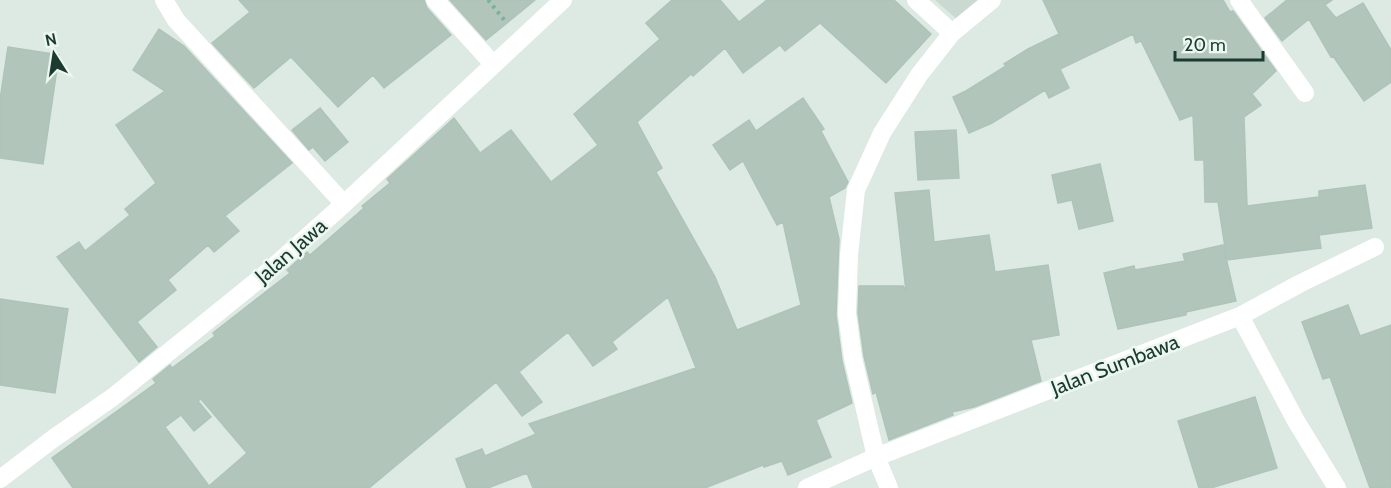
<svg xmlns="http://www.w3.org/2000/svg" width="1391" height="488" font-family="Cabin,sans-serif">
  <rect width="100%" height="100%" fill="#dceae3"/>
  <!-- built -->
  <path fill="#cadad1" d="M 935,0 L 1000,0 L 968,29 Z"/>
  <!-- building -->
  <path fill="#b1c5bb" stroke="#aec4b9" stroke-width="1.5" fill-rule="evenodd" d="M 239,0 L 424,0 L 427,8 L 451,35 L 384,88 L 373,75 L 338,107 L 291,57 L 254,88 L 212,43 L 250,12 Z
    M 450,0 L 535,0 L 486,40 Z
    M 672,0 L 720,0 L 739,22 L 767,0 L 894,0 L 931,34 L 886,83 L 820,23 L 785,51 L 780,45 L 743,73 L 725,48 L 693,76 L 691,74 L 637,122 L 662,168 L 656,172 L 715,277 L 737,330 L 801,305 L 783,222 L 777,225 L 743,161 L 730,170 L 713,145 L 749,120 L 756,131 L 803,98 L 824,129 L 821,131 L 848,182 L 845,188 L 829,197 L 839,239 L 836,315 L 842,361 L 852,403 L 816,420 L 831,457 L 788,475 L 782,461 L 764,467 L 763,465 L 705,488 L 533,488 L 527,473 L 488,488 L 467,488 L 456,459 L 482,449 L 485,456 L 536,434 L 529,424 L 696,368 L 668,297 L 612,342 L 617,349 L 593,366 L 568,332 L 519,372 L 542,402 L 522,416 L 496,382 L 369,488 L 73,488 L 52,458 L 156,383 L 153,379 L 170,365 L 172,368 L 215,336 L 213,333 L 290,273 L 287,270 L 307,252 L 310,255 L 364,208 L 362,206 L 390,183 L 387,179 L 454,118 L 480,153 L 511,130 L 551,182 L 598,145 L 574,114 L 660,39 L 646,23 ZM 201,399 L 247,453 L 209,486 L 165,427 L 181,415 L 194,431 L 211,417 L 198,401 Z
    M 1043,0 L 1223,0 L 1230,12 L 1233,11 L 1276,71 L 1252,94 L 1261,105 L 1244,117 L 1247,206 L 1319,197 L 1319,191 L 1365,185 L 1372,228 L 1319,235 L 1321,248 L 1227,260 L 1218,202 L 1205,202 L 1204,160 L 1195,160 L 1193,115 L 1180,120 L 1141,41 L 1136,43 L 1133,34 L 1060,69 L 1069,88 L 1049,98 L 1045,90 L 992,123 L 969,133 L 953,97 L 966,91 L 1006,66 L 1004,64 L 1028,49 L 1059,34 Z
    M 1287,0 L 1332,0 L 1325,5 L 1336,18 L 1363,3 L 1391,50 L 1391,82 L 1364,101 L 1333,56 L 1331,57 L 1309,19 L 1282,41 L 1265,18 Z
    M 159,29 L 184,46 L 292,163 L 225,216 L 239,231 L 214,252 L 208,245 L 168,280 L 176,290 L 137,322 L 157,347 L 139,362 L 57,257 L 79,242 L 85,251 L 130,215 L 125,209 L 156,183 L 116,125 L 165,91 L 133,70 Z
    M 8,47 L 59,55 L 43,164 L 0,158 L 0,100 Z
    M 320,108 L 348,142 L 325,161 L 313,147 L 309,150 L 292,130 Z
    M 956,130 L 959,178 L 918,180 L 915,132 Z
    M 1100,164 L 1113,221 L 1079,229 L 1072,200 L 1058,203 L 1052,175 Z
    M 929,190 L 934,242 L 989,235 L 995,272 L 1048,265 L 1059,335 L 1031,340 L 1041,381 L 974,407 L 952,412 L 953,415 L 889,440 L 876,392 L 873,394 L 864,356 L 858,313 L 859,286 L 903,286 L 906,291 L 895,193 Z
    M 1223,245 L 1236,301 L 1186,312 L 1186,315 L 1118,329 L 1104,273 L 1134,266 L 1135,270 L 1185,261 L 1183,254 Z
    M 0,299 L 68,309 L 55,393 L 0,385 Z
    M 1348,305 L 1360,336 L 1391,325 L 1391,488 L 1370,488 L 1330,377 L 1323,379 L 1302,322 Z
    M 1255,397 L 1277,468 L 1211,488 L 1199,488 L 1178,421 Z"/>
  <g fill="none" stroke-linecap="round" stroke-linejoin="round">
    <!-- path -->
    <path stroke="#78b29b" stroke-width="4" stroke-dasharray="3 4.5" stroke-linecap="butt" d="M 488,0 L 506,22"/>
    <!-- minor -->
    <path stroke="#fff" stroke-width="18" d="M 164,0 L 176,20 L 344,204
      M 435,0 L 493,64
      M 916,0 L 952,33
      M 1239,0 L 1305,93
      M 1240,316 L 1299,284 L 1375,247
      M 0,479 L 54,438 L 113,397 L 263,276 L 344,204 L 563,0
      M 807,488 L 876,457 L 1240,316 L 1296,421 L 1337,488
      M 889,488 L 876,457 L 853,358 L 847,314 L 849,255 L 856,190 L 882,133 L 919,75 L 952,33 L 992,0"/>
  </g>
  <g text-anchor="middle" stroke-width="5" stroke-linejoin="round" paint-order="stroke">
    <!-- street labels -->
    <g font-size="21" fill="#1c3b30" stroke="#ecf7f1">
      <text transform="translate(291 251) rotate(-41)" y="7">Jalan Jawa</text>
      <text transform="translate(1115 365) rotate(-21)" y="7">Jalan Sumbawa</text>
    </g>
  </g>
  <!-- north arrow -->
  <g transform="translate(54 54) rotate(348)" stroke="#ecf7f1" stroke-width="4.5" paint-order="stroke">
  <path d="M0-4.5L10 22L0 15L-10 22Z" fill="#1c3b30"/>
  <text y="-9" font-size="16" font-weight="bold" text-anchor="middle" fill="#1c3b30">N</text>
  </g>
  <!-- scale -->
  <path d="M1175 51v9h88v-9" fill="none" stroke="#1c3b30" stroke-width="3"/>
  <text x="1184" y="51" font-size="18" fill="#1c3b30" stroke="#ecf7f1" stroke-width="4.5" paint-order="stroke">20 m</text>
</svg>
